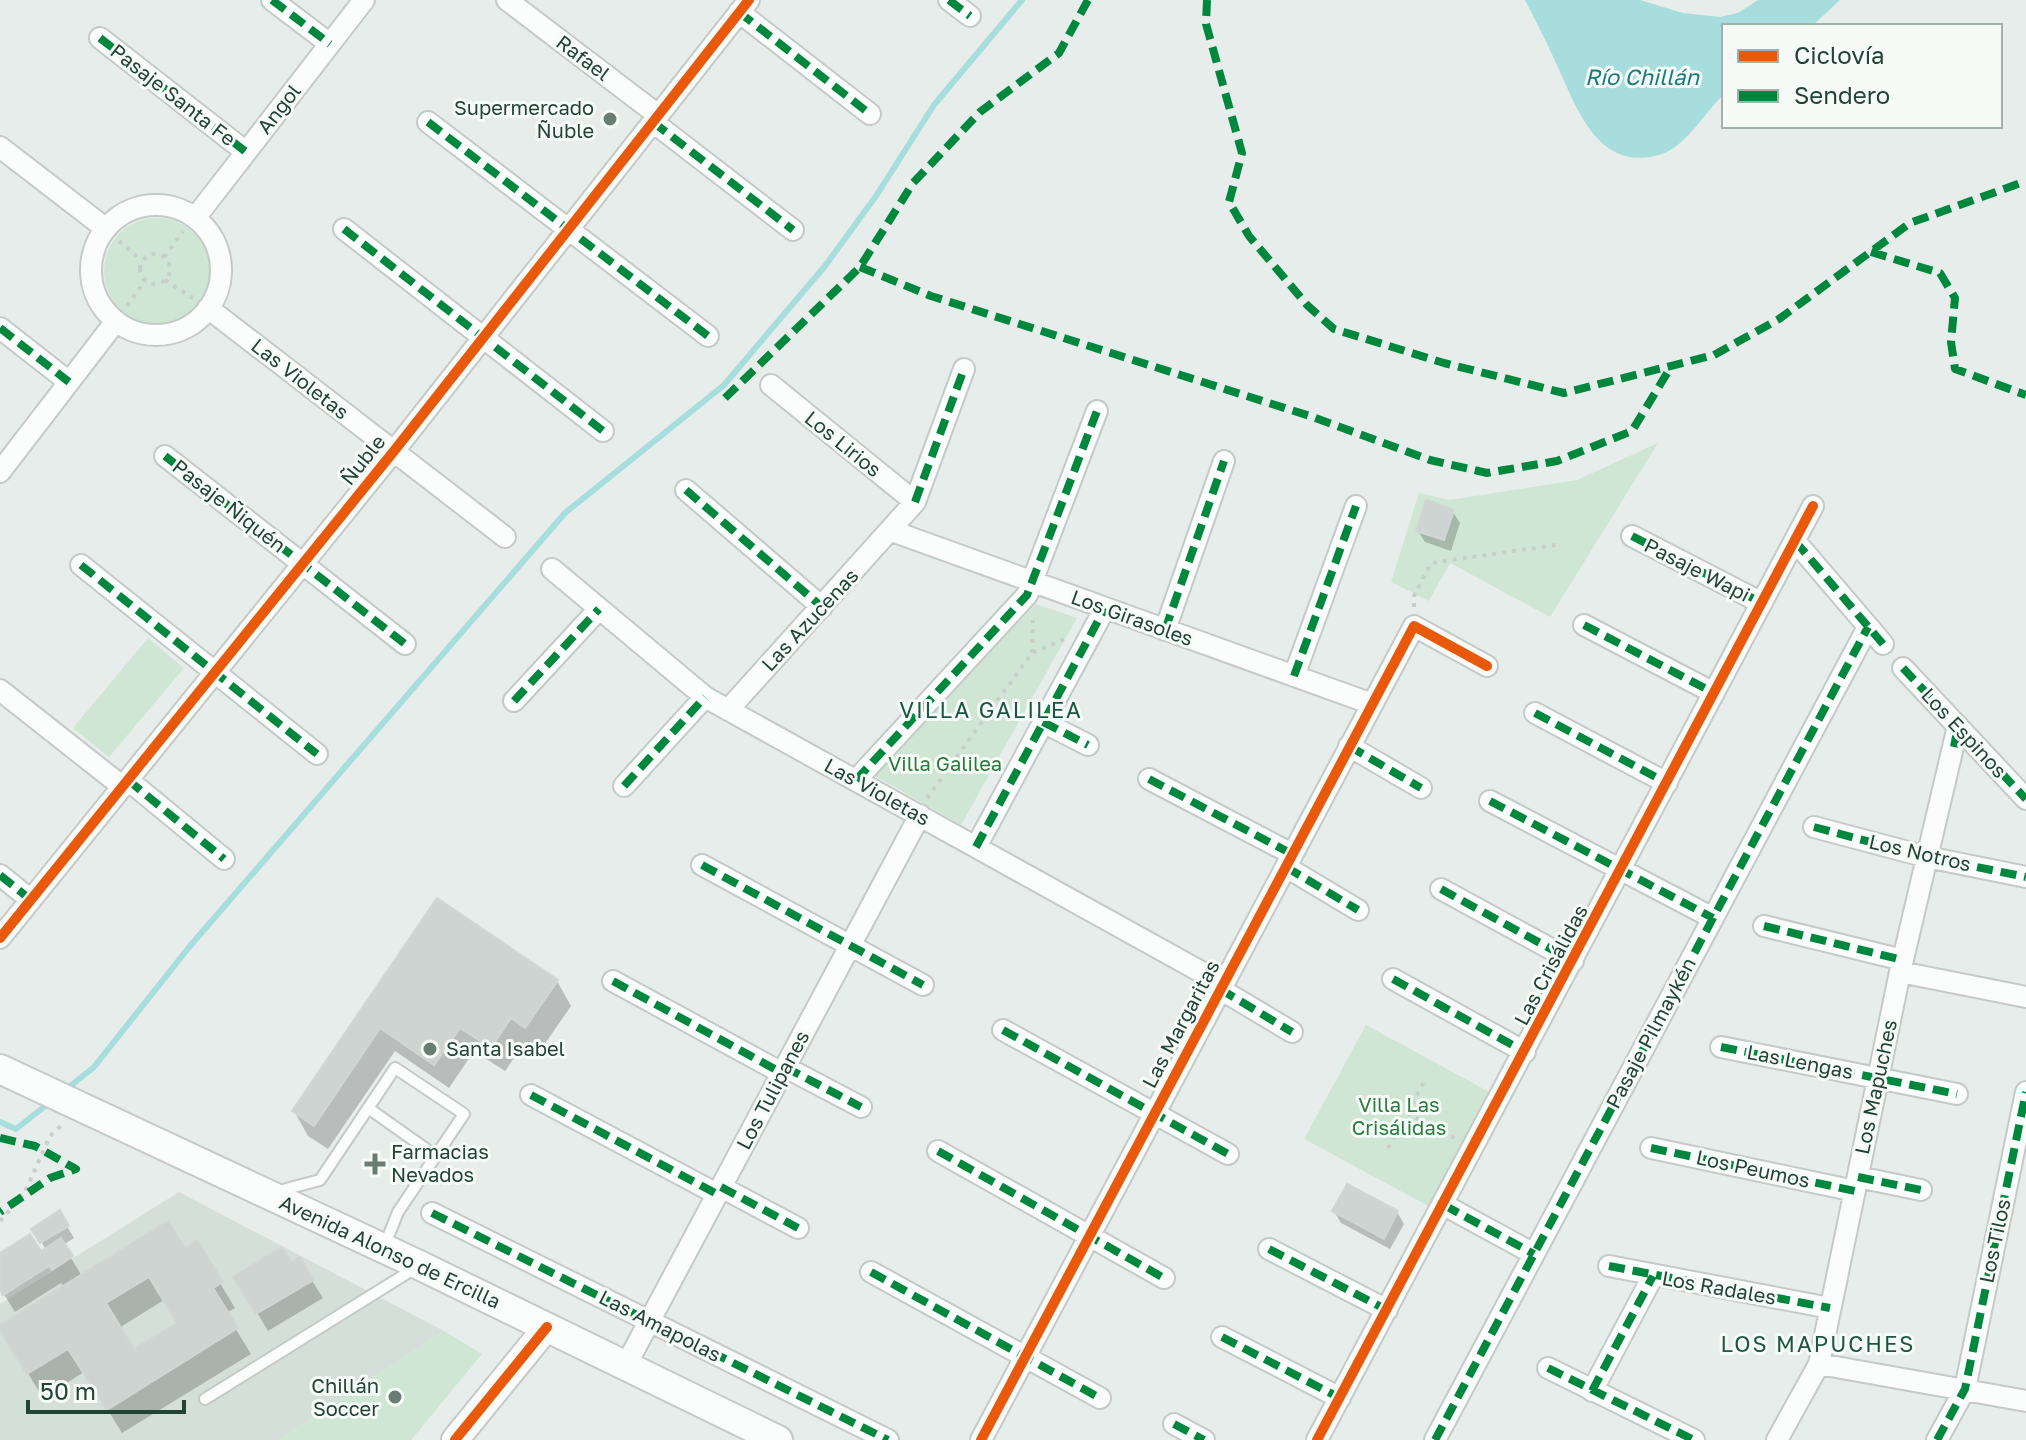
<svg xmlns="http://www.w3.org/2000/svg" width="2026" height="1440" font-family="'Golos Text',sans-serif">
  <rect width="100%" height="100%" fill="#e7edea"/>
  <!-- built -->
  <path fill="#d5dfd9" d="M 179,1192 L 444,1331 L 279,1440 L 0,1440 L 0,1304 Z"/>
  <!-- green -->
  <path fill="#d0e6d4" d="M104 271a53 53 0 1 1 106 0a53 53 0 1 1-106 0Z
    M 1658,443 L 1550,617 L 1450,563 L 1429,601 L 1391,582 L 1419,493 L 1450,500 L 1577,480 Z
    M 1036,604 L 1077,618 L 961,825 L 872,774 Z
    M 148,638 L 184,668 L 109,757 L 73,728 Z
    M 1366,1025 L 1493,1094 L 1432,1208 L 1304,1139 Z
    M 444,1331 L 482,1354 L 411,1440 L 279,1440 Z"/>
  <!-- water -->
  <path fill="#a7dddc" d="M 1525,0 L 1640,0 L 1683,13 L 1720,17 L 1738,13 L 1758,0 L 1840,0 L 1812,26 L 1724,26 L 1724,94 C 1706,111 1686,146 1662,154 C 1597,175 1576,105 1555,61 C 1546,40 1535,20 1525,0 Z"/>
  <!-- shadow -->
  <path fill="#0003" fill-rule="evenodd" d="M 1453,512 L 1460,523 L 1451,551 L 1425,542 L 1418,531 Z
    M 437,901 L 557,981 L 571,1006 L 540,1051 L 525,1042 L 505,1071 L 474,1051 L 449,1088 L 395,1051 L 328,1149 L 308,1136 L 294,1111 Z
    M 1334,1211 L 1397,1212 L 1404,1224 L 1390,1249 L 1341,1223 Z
    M 59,1213 L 74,1238 L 63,1245 L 82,1276 L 184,1250 L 196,1243 L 235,1308 L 226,1313 L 251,1354 L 122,1433 L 84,1372 L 43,1398 L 0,1327 L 64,1287 L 61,1283 L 15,1312 L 0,1288 L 0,1256 L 40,1254 L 46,1250 L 34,1229 ZM 164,1300 L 179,1324 L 133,1352 L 119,1328 Z
    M 299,1260 L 323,1298 L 268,1331 L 236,1277 L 291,1265 Z"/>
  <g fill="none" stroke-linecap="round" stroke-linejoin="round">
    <!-- stream -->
    <path stroke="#a7dddc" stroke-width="6" d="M 64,1091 L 94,1067 L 190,946 L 565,513 L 724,385 L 825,266 L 876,196 L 934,105 L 1022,0
      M 0,1122 L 16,1129 L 49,1103"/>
  </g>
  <!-- building -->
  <path fill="#ced4d1" stroke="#d0d6d3" stroke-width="2" fill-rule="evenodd" d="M 1426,500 L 1454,510 L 1444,540 L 1416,531 Z
    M 437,898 L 558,980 L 525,1028 L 511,1018 L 491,1048 L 460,1028 L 434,1065 L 380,1028 L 314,1126 L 292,1111 Z
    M 1347,1184 L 1398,1211 L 1384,1239 L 1332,1211 Z
    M 60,1210 L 69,1226 L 40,1243 L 31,1229 Z
    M 168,1221 L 185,1248 L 197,1240 L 223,1282 L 213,1288 L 238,1328 L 107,1410 L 68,1349 L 27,1374 L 0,1331 L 0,1325 ZM 149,1277 L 177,1323 L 134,1349 L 106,1303 Z
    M 30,1234 L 41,1251 L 61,1238 L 73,1256 L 52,1270 L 49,1266 L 3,1295 L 0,1290 L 0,1253 Z
    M 282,1247 L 291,1262 L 300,1257 L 314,1280 L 256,1314 L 233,1277 Z"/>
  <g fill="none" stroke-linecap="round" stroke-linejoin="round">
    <defs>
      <path id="service" d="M 368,1108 L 436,1156
        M 275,1192 L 320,1180 L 395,1068 L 464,1114 L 398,1212 L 384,1247
        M 205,1399 L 417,1267"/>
      <path id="minor" d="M 272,0 L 330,44
        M 507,0 L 658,115
        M 949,0 L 970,16
        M 739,12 L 870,114
        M 100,38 L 246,152
        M 428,122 L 708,336
        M 653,122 L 793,230
        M 0,147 L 105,228
        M91 270a65 65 0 1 1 130 0a65 65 0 1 1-130 0Z
        M 195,218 L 364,0
        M 344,229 L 603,431
        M 208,308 L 505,537
        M 0,328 L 69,382
        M 771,385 L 915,502
        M 165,456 L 405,644
        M 0,472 L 116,321
        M 686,490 L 822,607
        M 892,531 L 1372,704
        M 1632,536 L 1762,603
        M 1795,541 L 1883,644
        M 81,565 L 317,754
        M 552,569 L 705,697 L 1223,984
        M 1584,625 L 1714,693
        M 1165,630 L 1224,461
        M 1903,668 L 2026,799
        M 1294,676 L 1356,506
        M 0,690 L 123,787
        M 514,701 L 599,609
        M 728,710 L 915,502 L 964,369
        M 1535,713 L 1667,783
        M 1043,722 L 1088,745
        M 1349,746 L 1421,788
        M 1149,779 L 1292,854
        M 128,780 L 224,859
        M 856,780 L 1027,595 L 1097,411
        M 624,786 L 705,697
        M 1490,801 L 1713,918
        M 1814,827 L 1927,857 L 2026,877
        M 976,847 L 1105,608
        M 702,865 L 923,985
        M 1286,867 L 1358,910
        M 0,875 L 31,900
        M 1441,889 L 1573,961
        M 1764,926 L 1903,960
        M 0,938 L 394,451 L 749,0
        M 1900,972 L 2026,997
        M 1393,979 L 1525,1052
        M 613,981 L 782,1073
        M 1220,989 L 1292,1032
        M 1003,1030 L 1228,1154
        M 1721,1047 L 1957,1094
        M 785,1067 L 861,1107
        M 531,1095 L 717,1194
        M 1651,1148 L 1855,1191
        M 938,1151 L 1164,1278
        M 1858,1177 L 1921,1190
        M 721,1187 L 798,1228
        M 1444,1205 L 1534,1254
        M 432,1213 L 888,1440
        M 1269,1249 L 1387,1310
        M 1609,1266 L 1830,1308
        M 871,1272 L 1100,1398
        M 1222,1337 L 1340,1398
        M 1819,1364 L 2026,1401
        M 626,1365 L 920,815
        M 1548,1368 L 1694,1440
        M 1592,1391 L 1653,1276
        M 1174,1424 L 1204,1440
        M 981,1440 L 1414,626 L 1487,666
        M 1317,1440 L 1813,506
        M 1435,1440 L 1868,627
        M 1777,1440 L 1819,1364 L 1900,972 L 1958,726
        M 1937,1440 L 1965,1389 L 2026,1092"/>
      <path id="tertiary" d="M 455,1440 L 547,1327"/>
      <path id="secondary" d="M 0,1069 L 419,1265 L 778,1440"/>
    </defs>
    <!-- service casing -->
    <use href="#service" stroke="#c4cac7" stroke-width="14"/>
    <!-- minor casing -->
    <use href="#minor" stroke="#c4cac7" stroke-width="24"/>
    <!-- tertiary casing -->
    <use href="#tertiary" stroke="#c4cac7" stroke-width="30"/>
    <!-- secondary casing -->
    <use href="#secondary" stroke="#c3cac7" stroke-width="32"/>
    <!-- path -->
    <path stroke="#c6cfca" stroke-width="4" stroke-dasharray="4 6" stroke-linecap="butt" d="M 119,241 L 142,261
      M140 269a15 15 0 1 1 30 0a15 15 0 1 1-30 0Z
      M 164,257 L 183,232
      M 165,280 L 193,298
      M 127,306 L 145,281
      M 1414,607 L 1414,596 L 1431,563 L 1556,545
      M 1032,653 L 1033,620
      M 927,798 L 1032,653 L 1065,639
      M 1407,1113 L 1454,1138
      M 1388,1148 L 1425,1080
      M 0,1221 L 24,1194 L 50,1136 L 63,1124"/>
    <!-- service -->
    <use href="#service" stroke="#fbfcfc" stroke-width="10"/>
    <!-- minor -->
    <use href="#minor" stroke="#fbfcfc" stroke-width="20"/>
    <!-- tertiary -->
    <use href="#tertiary" stroke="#fbfcfc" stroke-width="26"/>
    <!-- secondary -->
    <use href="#secondary" stroke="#fbfcfc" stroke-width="28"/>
    <!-- quiet -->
    <path stroke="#00873e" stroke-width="8" stroke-dasharray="16 8" stroke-linecap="butt" d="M 272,0 L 330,44
      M 949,0 L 970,16
      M 1207,0 L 1206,24 L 1242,153 L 1229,202 L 1249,236 L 1307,305 L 1334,329 L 1444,363 L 1564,393 L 1714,355 L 1779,319 L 1910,223 L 2026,181
      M 739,12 L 870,114
      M 100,38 L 246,152
      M 428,122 L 708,336
      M 653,122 L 793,230
      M 344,229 L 603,431
      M 1871,252 L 1940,273 L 1955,298 L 1951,342 L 1955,369 L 2026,395
      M 860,267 L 931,296 L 1310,416 L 1430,460 L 1487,473 L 1557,461 L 1632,431 L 1672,365
      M 0,328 L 69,382
      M 725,398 L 860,267 L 913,183 L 980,112 L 1059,53 L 1088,0
      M 165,456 L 405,644
      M 686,490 L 822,607
      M 915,502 L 964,369
      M 1632,536 L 1762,603
      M 1795,541 L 1883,644
      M 81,565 L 317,754
      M 1584,625 L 1714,693
      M 1165,630 L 1224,461
      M 1903,668 L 2026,799
      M 1294,676 L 1356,506
      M 514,701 L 599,609
      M 1535,713 L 1667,783
      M 1043,722 L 1088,745
      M 1349,746 L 1421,788
      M 1954,747 L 1958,726
      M 1149,779 L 1292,854
      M 128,780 L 224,859
      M 856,780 L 1027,595 L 1097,411
      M 624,786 L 705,697
      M 1490,801 L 1713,918
      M 1814,827 L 1927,857 L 2026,877
      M 976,847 L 1105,608
      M 702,865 L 923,985
      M 1286,867 L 1358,910
      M 0,875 L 31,900
      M 1441,889 L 1573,961
      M 1764,926 L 1903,960
      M 1393,979 L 1525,1052
      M 613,981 L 782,1073
      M 1220,989 L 1292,1032
      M 1003,1030 L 1228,1154
      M 1721,1047 L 1957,1094
      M 785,1067 L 861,1107
      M 531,1095 L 717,1194
      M 0,1138 L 35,1146 L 76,1169 L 50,1178 L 0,1212
      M 1651,1148 L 1855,1191
      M 938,1151 L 1164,1278
      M 1858,1177 L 1921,1190
      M 721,1187 L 798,1228
      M 1444,1205 L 1534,1254
      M 432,1213 L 888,1440
      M 1269,1249 L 1387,1310
      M 1609,1266 L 1830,1308
      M 871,1272 L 1100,1398
      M 1222,1337 L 1340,1398
      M 1548,1368 L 1694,1440
      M 1592,1391 L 1653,1276
      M 1174,1424 L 1204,1440
      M 1435,1440 L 1868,627
      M 1937,1440 L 1965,1389 L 2026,1092"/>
    <defs>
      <path id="cycleway" d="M 0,938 L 394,451 L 749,0
        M 455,1440 L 547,1327
        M 981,1440 L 1414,626 L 1487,666
        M 1317,1440 L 1813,506"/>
    </defs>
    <!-- cycleway casing -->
    <use href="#cycleway" stroke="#f6fbf8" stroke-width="15"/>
    <!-- cycleway -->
    <use href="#cycleway" stroke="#e8590c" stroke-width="10"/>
  </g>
  <!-- markers -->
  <g fill="#687e74" stroke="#f6fbf8" stroke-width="3">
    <circle cx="610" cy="119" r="8"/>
    <circle cx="430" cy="1049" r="8"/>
    <path d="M371 1152h8v8h8v8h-8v8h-8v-8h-8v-8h8z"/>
    <circle cx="395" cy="1397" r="8"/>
  </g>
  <g text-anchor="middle" stroke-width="6" stroke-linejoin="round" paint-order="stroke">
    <!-- street labels -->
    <g font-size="20" fill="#234335" stroke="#f6fbf8">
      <text transform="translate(583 58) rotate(37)" y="7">Rafael</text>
      <text transform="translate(173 95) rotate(38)" y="7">Pasaje Santa Fe</text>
      <text transform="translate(279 109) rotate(-52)" y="7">Angol</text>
      <text transform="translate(300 379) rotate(38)" y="7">Las Violetas</text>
      <text transform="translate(843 444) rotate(39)" y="7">Los Lirios</text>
      <text transform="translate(363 460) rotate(-51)" y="7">Ñuble</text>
      <text transform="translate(229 506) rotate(38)" y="7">Pasaje Ñiquén</text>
      <text transform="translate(1697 570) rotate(27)" y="7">Pasaje Wapi</text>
      <text transform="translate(1132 618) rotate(20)" y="7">Los Girasoles</text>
      <text transform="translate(810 620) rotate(-47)" y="7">Las Azucenas</text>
      <text transform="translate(1964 733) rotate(47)" y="7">Los Espinos</text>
      <text transform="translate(877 792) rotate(29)" y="7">Las Violetas</text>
      <text transform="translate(1920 853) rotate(13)" y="7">Los Notros</text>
      <text transform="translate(1551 965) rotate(-62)" y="7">Las Crisálidas</text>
      <text transform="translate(1181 1024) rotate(-62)" y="7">Las Margaritas</text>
      <text transform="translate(1651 1033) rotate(-62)" y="7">Pasaje Pilmaykén</text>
      <text transform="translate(1800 1062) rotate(11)" y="7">Las Lengas</text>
      <text transform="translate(1876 1087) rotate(-78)" y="7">Los Mapuches</text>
      <text transform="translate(773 1090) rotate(-62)" y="7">Los Tulipanes</text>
      <text transform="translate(1753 1169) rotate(12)" y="7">Los Peumos</text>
      <text transform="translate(1995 1241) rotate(-78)" y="7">Los Tilos</text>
      <text transform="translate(390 1252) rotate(25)" y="7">Avenida Alonso de Ercilla</text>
      <text transform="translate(1719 1288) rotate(10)" y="7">Los Radales</text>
      <text transform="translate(660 1326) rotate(27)" y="7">Las Amapolas</text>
    </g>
    <!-- poi labels -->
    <g font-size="20" fill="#234335" stroke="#f6fbf8" text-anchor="end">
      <text x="594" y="115">Supermercado<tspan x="594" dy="23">Ñuble</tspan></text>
      <text x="446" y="1056" text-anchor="start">Santa Isabel</text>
      <text x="391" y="1159" text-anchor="start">Farmacias<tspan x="391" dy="23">Nevados</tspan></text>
      <text x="379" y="1393">Chillán<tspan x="379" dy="23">Soccer</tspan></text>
    </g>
    <!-- park labels -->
    <g font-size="20" fill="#2a7c3e" stroke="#f6fbf8">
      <text x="945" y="771">Villa Galilea</text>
      <text x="1399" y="1112">Villa Las<tspan x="1399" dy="23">Crisálidas</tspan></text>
    </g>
    <!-- water labels -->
    <g font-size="22" font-style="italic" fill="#197b7d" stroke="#f6fbf8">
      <text x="1642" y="85">Río Chillán</text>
    </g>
    <!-- neighbourhood labels -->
    <g font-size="22" letter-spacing="2" fill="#1d5640" stroke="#f6fbf8">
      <text x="991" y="718">VILLA GALILEA</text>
      <text x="1818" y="1352">LOS MAPUCHES</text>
    </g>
  </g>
  <!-- legend -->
  <rect x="1722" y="24" width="280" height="104" fill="#f6fbf8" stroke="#a2b1aa" stroke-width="2"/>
  <rect x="1738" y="50" width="40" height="12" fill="#e8590c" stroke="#a2b1aa" stroke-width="2"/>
  <text x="1794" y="64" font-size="24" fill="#234335">Ciclovía</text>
  <rect x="1738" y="90" width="40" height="12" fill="#00873e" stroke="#a2b1aa" stroke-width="2"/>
  <text x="1794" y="104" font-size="24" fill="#234335">Sendero</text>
  <!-- scale -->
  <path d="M28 1400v12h156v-12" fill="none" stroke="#234335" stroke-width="4"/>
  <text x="40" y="1400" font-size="24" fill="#234335" stroke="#f6fbf8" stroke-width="6" paint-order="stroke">50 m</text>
</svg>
